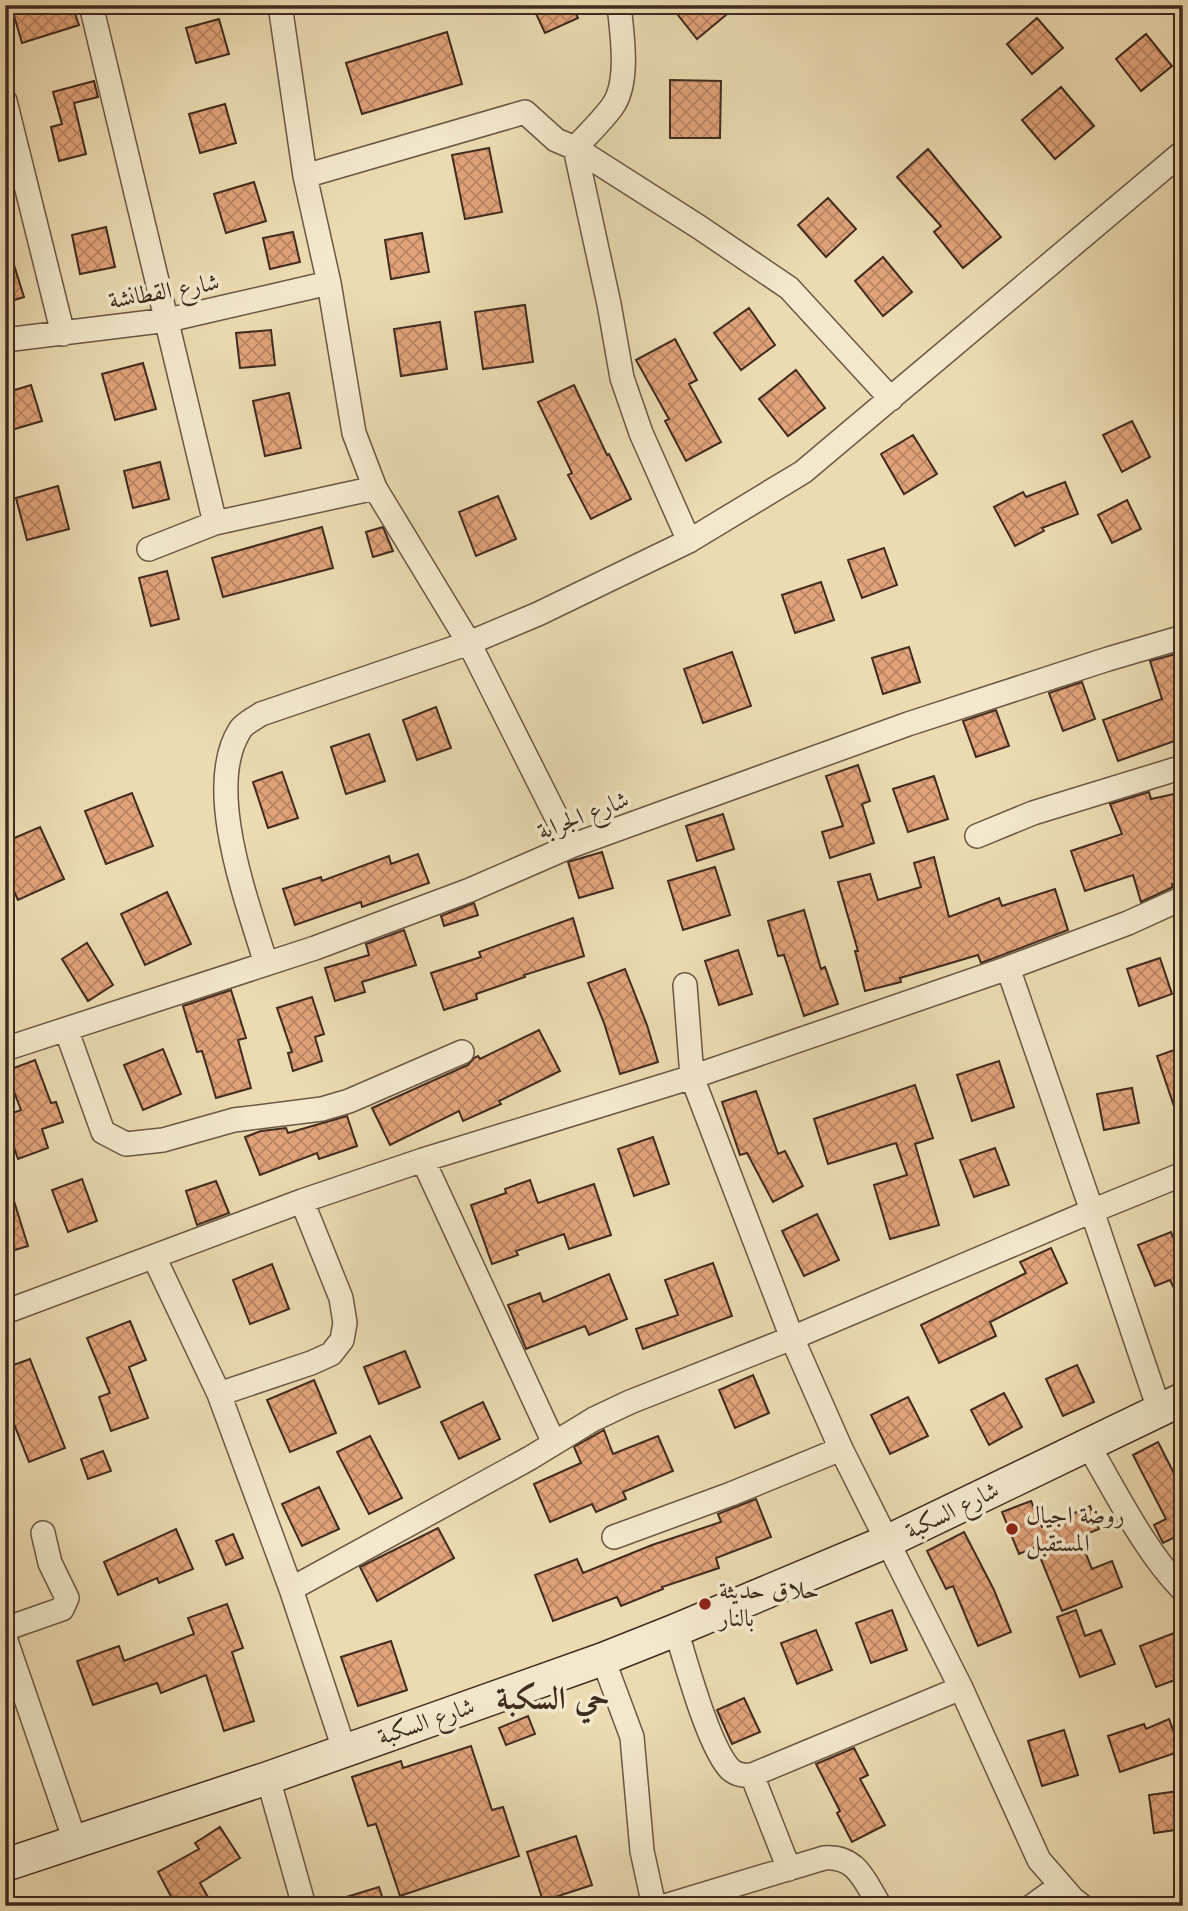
<svg xmlns="http://www.w3.org/2000/svg" width="1188" height="1911" font-family="'Old Standard TT',Amiri,serif">
  <defs>
    <pattern id="building-cross-hatch" width="8" height="8" patternUnits="userSpaceOnUse" patternTransform="scale(1.75)"><rect width="8" height="8" fill="#e2a37a"/><path d="M0 0l8 8M0 8l8-8" fill="none" stroke="#b98563"/></pattern>
  </defs>
  <rect width="100%" height="100%" fill="#ecdbb1"/>
  <filter id="stains"><feTurbulence type="fractalNoise" baseFrequency=".00286" numOctaves="4"/><feColorMatrix values="0 0 0 0 .2 0 0 0 0 .09 0 0 0 0 .02 0 0 0 .5 -.17"/></filter>
  <radialGradient id="worn" r=".72"><stop offset=".6" stop-color="#630" stop-opacity="0"/><stop offset="1" stop-color="#630" stop-opacity=".3"/></radialGradient>
  <g fill="none" stroke-linecap="round" stroke-linejoin="round">
    <!-- stream -->
    <path stroke="#778078" stroke-width="6" d="M 1177,230 L 1183,231"/>
  </g>
  <!-- building -->
  <path fill="url(#building-cross-hatch)" stroke="#402b1f" stroke-width="2" d="M 35,5 L 72,5 L 79,25 L 22,43 L 13,12 Z
    M 532,5 L 572,5 L 578,18 L 545,33 Z
    M 670,5 L 738,5 L 697,39 Z
    M 1037,18 L 1063,48 L 1032,74 L 1007,44 Z
    M 219,19 L 229,54 L 196,63 L 186,28 Z
    M 447,32 L 462,84 L 362,114 L 346,63 Z
    M 1146,34 L 1172,66 L 1141,91 L 1116,59 Z
    M 670,80 L 721,81 L 720,138 L 670,138 Z
    M 94,81 L 98,97 L 74,103 L 86,154 L 59,161 L 51,127 L 62,124 L 53,92 Z
    M 1061,87 L 1094,126 L 1055,159 L 1022,120 Z
    M 225,104 L 236,143 L 200,153 L 189,114 Z
    M 489,148 L 502,212 L 465,219 L 452,155 Z
    M 928,149 L 1001,237 L 963,268 L 934,232 L 941,226 L 897,177 Z
    M 254,182 L 266,221 L 226,233 L 214,194 Z
    M 828,198 L 856,229 L 826,257 L 798,225 Z
    M 106,227 L 115,267 L 80,274 L 72,235 Z
    M 293,232 L 300,262 L 270,269 L 263,238 Z
    M 422,233 L 429,272 L 391,279 L 385,240 Z
    M 9,249 L 24,297 L 5,303 L 5,250 Z
    M 883,257 L 912,292 L 883,316 L 855,281 Z
    M 525,305 L 533,362 L 483,369 L 475,312 Z
    M 749,308 L 775,345 L 741,370 L 714,333 Z
    M 440,322 L 447,369 L 401,376 L 394,329 Z
    M 271,330 L 275,365 L 240,368 L 236,333 Z
    M 675,339 L 697,380 L 689,384 L 721,442 L 686,461 L 665,421 L 669,419 L 636,360 Z
    M 143,363 L 156,409 L 115,420 L 102,374 Z
    M 796,370 L 825,408 L 788,436 L 759,399 Z
    M 31,385 L 42,421 L 5,432 L 5,393 Z
    M 574,385 L 607,455 L 609,454 L 631,499 L 591,519 L 568,475 L 572,473 L 538,402 Z
    M 289,393 L 301,448 L 265,456 L 253,401 Z
    M 1132,421 L 1150,457 L 1122,472 L 1103,435 Z
    M 913,435 L 937,474 L 904,494 L 881,454 Z
    M 160,462 L 169,499 L 133,508 L 124,471 Z
    M 1065,482 L 1078,514 L 1042,528 L 1044,531 L 1015,546 L 994,507 L 1023,492 L 1026,497 Z
    M 58,486 L 69,529 L 27,540 L 16,498 Z
    M 498,496 L 516,539 L 476,556 L 459,512 Z
    M 1127,500 L 1141,529 L 1112,543 L 1098,515 Z
    M 322,527 L 333,568 L 223,597 L 212,558 Z
    M 383,527 L 393,551 L 373,557 L 366,532 Z
    M 884,548 L 897,585 L 862,598 L 848,560 Z
    M 167,571 L 179,619 L 151,626 L 139,578 Z
    M 821,582 L 834,620 L 795,633 L 782,595 Z
    M 909,647 L 920,682 L 883,694 L 872,658 Z
    M 732,652 L 751,706 L 703,723 L 684,669 Z
    M 1183,652 L 1183,738 L 1118,761 L 1103,720 L 1162,699 L 1150,661 Z
    M 1082,682 L 1095,719 L 1063,731 L 1049,693 Z
    M 436,707 L 451,748 L 417,760 L 403,720 Z
    M 996,710 L 1009,746 L 976,757 L 963,721 Z
    M 369,734 L 385,781 L 346,794 L 331,747 Z
    M 858,765 L 870,801 L 862,804 L 874,843 L 830,858 L 822,832 L 843,826 L 826,776 Z
    M 282,772 L 298,818 L 268,828 L 253,782 Z
    M 934,776 L 948,819 L 908,832 L 893,789 Z
    M 1149,792 L 1151,799 L 1183,792 L 1183,882 L 1172,884 L 1173,887 L 1141,902 L 1133,875 L 1085,891 L 1071,851 L 1122,834 L 1110,804 Z
    M 132,793 L 153,846 L 106,864 L 85,811 Z
    M 723,814 L 734,849 L 697,861 L 686,826 Z
    M 40,827 L 64,879 L 18,900 L 5,872 L 5,842 Z
    M 602,852 L 613,888 L 579,898 L 568,862 Z
    M 418,854 L 429,883 L 362,907 L 361,902 L 295,925 L 283,889 L 321,877 L 322,881 L 389,856 L 391,864 Z
    M 934,857 L 949,917 L 999,898 L 1002,906 L 1055,889 L 1068,930 L 981,963 L 978,955 L 900,978 L 901,982 L 865,991 L 855,951 L 858,951 L 838,882 L 870,874 L 878,900 L 921,887 L 914,863 Z
    M 715,867 L 730,915 L 683,930 L 668,881 Z
    M 167,892 L 191,944 L 145,965 L 121,914 Z
    M 474,903 L 478,915 L 444,926 L 441,916 Z
    M 804,910 L 821,969 L 825,967 L 838,1004 L 804,1016 L 784,955 L 778,956 L 768,921 Z
    M 573,918 L 584,956 L 524,975 L 525,977 L 476,994 L 477,999 L 444,1010 L 431,973 L 481,957 L 479,952 Z
    M 404,930 L 416,965 L 362,982 L 365,992 L 335,1001 L 325,968 L 369,955 L 366,944 Z
    M 87,943 L 113,985 L 88,1001 L 62,959 Z
    M 738,950 L 752,994 L 719,1005 L 705,961 Z
    M 1160,958 L 1172,994 L 1139,1006 L 1127,969 Z
    M 625,969 L 647,1025 L 658,1062 L 620,1074 L 604,1023 L 588,983 Z
    M 231,990 L 246,1038 L 238,1040 L 251,1088 L 216,1098 L 202,1051 L 197,1052 L 183,1006 Z
    M 312,997 L 324,1034 L 315,1037 L 322,1061 L 293,1071 L 288,1053 L 292,1052 L 277,1008 Z
    M 539,1030 L 560,1071 L 499,1101 L 501,1104 L 463,1121 L 459,1111 L 390,1145 L 372,1108 L 468,1065 L 474,1058 L 478,1056 L 480,1059 Z
    M 1183,1047 L 1183,1124 L 1180,1124 L 1157,1056 Z
    M 163,1049 L 181,1094 L 143,1110 L 124,1065 Z
    M 35,1060 L 51,1103 L 56,1102 L 63,1122 L 42,1129 L 48,1148 L 18,1159 L 5,1122 L 5,1116 L 21,1110 L 6,1071 Z
    M 999,1061 L 1014,1107 L 972,1121 L 957,1075 Z
    M 915,1085 L 933,1138 L 915,1144 L 939,1225 L 890,1239 L 874,1185 L 907,1175 L 896,1143 L 828,1164 L 814,1119 Z
    M 1132,1088 L 1139,1123 L 1104,1130 L 1097,1094 Z
    M 756,1091 L 778,1154 L 785,1151 L 803,1186 L 773,1202 L 747,1153 L 740,1155 L 722,1102 Z
    M 347,1116 L 357,1146 L 319,1159 L 317,1153 L 260,1175 L 245,1137 L 261,1131 L 286,1128 L 288,1133 Z
    M 653,1137 L 669,1184 L 634,1196 L 618,1149 Z
    M 995,1148 L 1009,1185 L 974,1197 L 960,1160 Z
    M 82,1179 L 97,1221 L 68,1232 L 52,1190 Z
    M 530,1180 L 538,1203 L 594,1184 L 611,1235 L 569,1249 L 564,1234 L 516,1251 L 518,1255 L 492,1264 L 471,1205 L 506,1193 L 505,1189 Z
    M 216,1181 L 229,1213 L 197,1225 L 186,1191 Z
    M 9,1185 L 28,1246 L 5,1253 L 5,1186 Z
    M 817,1214 L 839,1260 L 804,1276 L 782,1231 Z
    M 1171,1232 L 1183,1262 L 1183,1307 L 1170,1280 L 1155,1286 L 1138,1245 Z
    M 1051,1248 L 1067,1283 L 990,1322 L 996,1336 L 939,1363 L 921,1325 L 1026,1273 L 1020,1262 Z
    M 713,1263 L 732,1316 L 643,1349 L 636,1329 L 678,1315 L 665,1280 Z
    M 272,1264 L 289,1309 L 250,1324 L 233,1280 Z
    M 609,1274 L 627,1319 L 589,1335 L 585,1326 L 526,1349 L 508,1305 L 540,1293 L 543,1302 Z
    M 130,1321 L 146,1360 L 129,1367 L 148,1418 L 111,1431 L 99,1397 L 110,1393 L 87,1338 Z
    M 405,1351 L 420,1387 L 379,1404 L 364,1367 Z
    M 30,1359 L 65,1448 L 29,1462 L 5,1401 L 5,1368 Z
    M 1077,1365 L 1094,1402 L 1063,1416 L 1046,1379 Z
    M 753,1375 L 769,1413 L 735,1428 L 719,1390 Z
    M 314,1380 L 336,1433 L 290,1452 L 267,1400 Z
    M 1004,1393 L 1022,1427 L 989,1445 L 971,1410 Z
    M 908,1397 L 928,1436 L 890,1454 L 871,1415 Z
    M 483,1402 L 500,1439 L 459,1459 L 441,1422 Z
    M 604,1430 L 613,1454 L 658,1436 L 673,1471 L 623,1492 L 626,1499 L 596,1512 L 592,1504 L 550,1522 L 534,1484 L 581,1463 L 574,1447 Z
    M 370,1436 L 402,1498 L 369,1514 L 337,1452 Z
    M 1158,1442 L 1183,1491 L 1183,1554 L 1175,1537 L 1163,1543 L 1154,1525 L 1166,1519 L 1133,1455 Z
    M 103,1451 L 111,1471 L 88,1479 L 81,1459 Z
    M 319,1487 L 339,1529 L 302,1546 L 282,1504 Z
    M 756,1499 L 771,1537 L 716,1558 L 719,1568 L 662,1587 L 663,1589 L 621,1606 L 617,1597 L 553,1621 L 535,1575 L 577,1559 L 583,1573 L 652,1545 L 721,1522 L 718,1514 Z
    M 1031,1501 L 1042,1527 L 1090,1506 L 1099,1529 L 1079,1537 L 1092,1569 L 1112,1561 L 1122,1587 L 1062,1611 L 1036,1547 L 1019,1554 L 1002,1512 Z
    M 438,1528 L 454,1558 L 377,1601 L 360,1567 Z
    M 176,1529 L 193,1569 L 159,1583 L 157,1578 L 118,1595 L 104,1562 Z
    M 964,1532 L 994,1590 L 1011,1632 L 978,1646 L 953,1586 L 946,1589 L 927,1551 Z
    M 233,1534 L 243,1558 L 226,1565 L 216,1541 Z
    M 227,1604 L 243,1648 L 232,1652 L 254,1721 L 224,1731 L 206,1675 L 161,1693 L 157,1683 L 93,1705 L 77,1661 L 119,1646 L 124,1661 L 194,1634 L 188,1618 Z
    M 892,1610 L 907,1650 L 871,1663 L 856,1623 Z
    M 1076,1610 L 1085,1636 L 1101,1630 L 1115,1664 L 1080,1677 L 1057,1617 Z
    M 816,1630 L 832,1670 L 797,1684 L 781,1643 Z
    M 1174,1633 L 1183,1656 L 1183,1677 L 1156,1687 L 1140,1646 Z
    M 391,1641 L 407,1690 L 358,1706 L 341,1657 Z
    M 744,1698 L 760,1732 L 732,1744 L 717,1710 Z
    M 528,1716 L 535,1734 L 506,1745 L 499,1728 Z
    M 1169,1719 L 1181,1751 L 1120,1772 L 1108,1736 L 1144,1724 L 1146,1729 Z
    M 1064,1730 L 1078,1775 L 1042,1786 L 1028,1741 Z
    M 471,1746 L 492,1810 L 503,1807 L 519,1856 L 400,1896 L 376,1824 L 368,1826 L 352,1777 L 401,1761 L 403,1768 Z
    M 854,1748 L 868,1775 L 860,1779 L 885,1825 L 852,1842 L 837,1813 L 840,1811 L 816,1764 Z
    M 1179,1791 L 1183,1829 L 1154,1833 L 1149,1795 Z
    M 220,1827 L 240,1858 L 200,1883 L 213,1906 L 176,1906 L 158,1872 L 199,1849 L 195,1843 Z
    M 576,1836 L 592,1885 L 543,1901 L 527,1852 Z
    M 379,1887 L 385,1906 L 331,1906 L 330,1902 Z"/>
  <g fill="none" stroke-linecap="round" stroke-linejoin="round">
    <defs>
      <path id="street" d="M 91,5 L 215,523
        M 280,5 L 305,176 L 329,283 L 354,433 L 375,488 L 469,643 L 571,846
        M 619,5 C 622,34 630,83 612,107 C 601,122 587,135 575,148 L 609,304 L 622,378 L 641,433 L 689,541
        M 5,101 L 63,334
        M 305,176 L 525,112 L 556,140 L 575,148 L 699,227 L 789,288 L 891,399
        M 5,340 L 168,320 L 329,283
        M 149,549 L 215,523 L 375,488
        M 977,836 L 1033,813 L 1183,767
        M 266,964 C 248,903 203,788 240,730 C 244,723 254,719 261,714 L 469,643 L 538,614 L 689,541 L 803,472 L 1183,152
        M 685,985 L 692,1077 L 792,1338 L 841,1449 L 961,1688 L 1039,1860 L 1073,1899 L 1082,1906
        M 66,1029 L 103,1132 L 126,1144 L 163,1140 L 234,1120 L 322,1109 L 349,1101 L 462,1052
        M 5,1049 L 315,948 L 470,890 L 571,846 L 908,724 L 1108,659 L 1183,637
        M 423,1160 L 554,1443
        M 154,1257 L 219,1394 L 291,1589 L 344,1749
        M 5,1312 L 302,1201 L 423,1160 L 692,1077 L 1008,968 L 1128,923 L 1183,898
        M 219,1394 L 311,1363 L 331,1354 L 342,1340 L 345,1323 L 341,1298 L 302,1201
        M 1159,1409 L 1092,1211 L 1183,1174
        M 1088,1445 C 1116,1492 1145,1552 1183,1590
        M 614,1537 L 731,1494 L 841,1449
        M 291,1589 L 530,1458 L 594,1419 L 630,1402 L 792,1338 L 1092,1211 L 1008,968
        M 5,1629 L 62,1609 L 67,1598 L 50,1563 L 43,1533
        M 676,1630 C 686,1662 709,1749 731,1770 C 737,1775 744,1776 752,1775 L 961,1688
        M 5,1638 L 75,1841
        M 603,1659 L 632,1737 L 642,1851 L 654,1906
        M 752,1775 L 789,1869
        M 268,1778 L 304,1906
        M 665,1906 L 824,1858 C 857,1855 865,1882 880,1906
        M 1032,1906 L 1061,1885"/>
      <path id="secondary" d="M 5,1865 L 268,1778 L 603,1659 L 676,1630 L 888,1541 L 1183,1399"/>
    </defs>
    <!-- street casing -->
    <use href="#street" stroke="#6b5744" stroke-width="26"/>
    <!-- secondary casing -->
    <use href="#secondary" stroke="#402b1f" stroke-width="35"/>
    <!-- street -->
    <use href="#street" stroke="#f3e8cc" stroke-width="23"/>
    <!-- secondary -->
    <use href="#secondary" stroke="#f3e8cc" stroke-width="32"/>
  </g>
  <!-- markers -->
  <g fill="#8f2418" stroke="#f3e8cc" stroke-width="2.5">
    <circle cx="1012" cy="1529" r="7"/>
    <circle cx="705" cy="1604" r="7"/>
  </g>
  <g text-anchor="middle" stroke-width="7" stroke-linejoin="round" paint-order="stroke">
    <!-- street labels -->
    <g font-size="24" fill="#402b1f" stroke="#f3e8cc">
      <text transform="translate(164 291) rotate(-10)" y="8">شارع القطانشة</text>
      <text transform="translate(583 815) rotate(-21)" y="8">شارع الجرابة</text>
      <text transform="translate(952 1510) rotate(-26)" y="8">شارع السكبة</text>
      <text transform="translate(426 1721) rotate(-19)" y="8">شارع السكبة</text>
    </g>
    <!-- poi labels -->
    <g font-size="24" fill="#402b1f" stroke="#f3e8cc" text-anchor="start">
      <text x="1026" y="1523">روضة اجيال<tspan x="1026" dy="28">المستقبل</tspan></text>
      <text x="719" y="1598">حلاق حديثة<tspan x="719" dy="28">بالنار</tspan></text>
    </g>
    <!-- district labels -->
    <g font-size="32" font-weight="bold" fill="#402b1f" stroke="#f3e8cc">
      <text x="553" y="1709">حي السكبة</text>
    </g>
  </g>
  <!-- margin -->
  <rect width="1188" height="1911" fill="none" stroke="#ecdbb1" stroke-width="28"/>
  <rect x="7" y="7" width="1174" height="1897" fill="none" stroke="#402b1f" stroke-width="3.5"/>
  <rect x="14" y="14" width="1160" height="1883" fill="none" stroke="#402b1f" stroke-width="2"/>
  <rect width="100%" height="100%" filter="url(#stains)"/>
  <rect width="100%" height="100%" fill="url(#worn)"/>
</svg>
